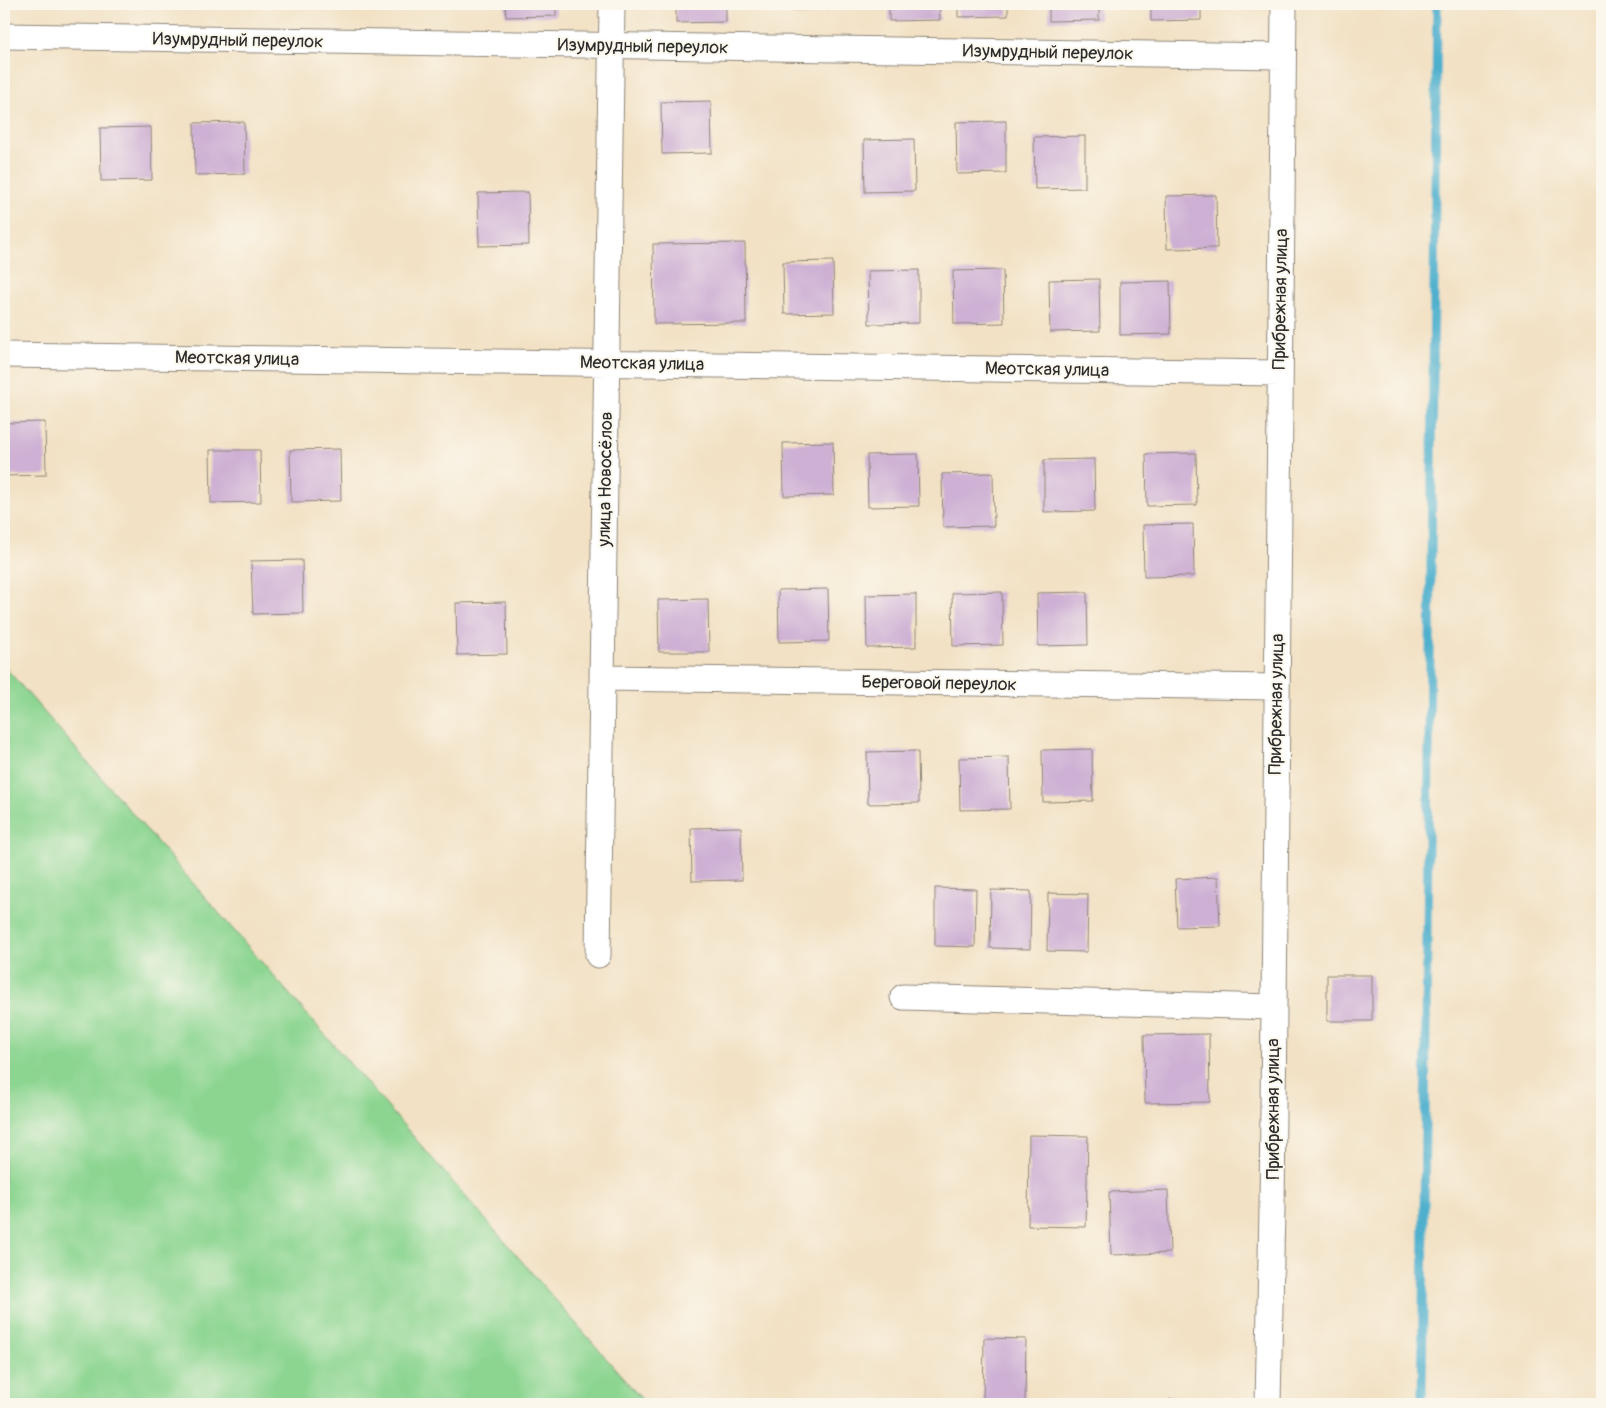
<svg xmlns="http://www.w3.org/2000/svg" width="1606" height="1408" font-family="Pangolin,sans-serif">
  <rect width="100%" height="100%" fill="#fbf7ec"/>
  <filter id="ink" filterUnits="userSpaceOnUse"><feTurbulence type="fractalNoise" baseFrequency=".02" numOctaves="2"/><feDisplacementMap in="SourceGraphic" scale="10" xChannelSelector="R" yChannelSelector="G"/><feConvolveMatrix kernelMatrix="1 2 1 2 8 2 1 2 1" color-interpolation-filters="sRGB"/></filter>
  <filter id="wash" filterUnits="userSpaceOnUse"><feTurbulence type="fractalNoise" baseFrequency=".0096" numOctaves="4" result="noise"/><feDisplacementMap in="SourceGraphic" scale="20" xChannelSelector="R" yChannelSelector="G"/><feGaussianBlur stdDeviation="1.12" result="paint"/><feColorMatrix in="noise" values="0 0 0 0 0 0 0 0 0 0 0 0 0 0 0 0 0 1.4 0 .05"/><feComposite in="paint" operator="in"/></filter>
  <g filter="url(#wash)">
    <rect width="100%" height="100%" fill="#f2e1c4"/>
    <!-- green -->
    <path fill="#8cd591" stroke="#5c805e" d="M 4,666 L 646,1404 L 4,1404 Z"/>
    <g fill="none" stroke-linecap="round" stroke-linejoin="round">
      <!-- stream -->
      <path stroke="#4fb0ce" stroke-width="9" d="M 1422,1404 L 1437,4"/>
    </g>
    <g id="blocks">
      <!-- building -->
      <path fill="#ceb0d4" d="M 505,4 L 556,4 L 556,16 L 506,17 Z
        M 676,4 L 726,4 L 726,22 L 676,23 Z
        M 793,4 L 843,4 L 843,9 L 793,10 Z
        M 889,4 L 939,4 L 940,20 L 889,21 Z
        M 958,4 L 1008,4 L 1008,16 L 958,17 Z
        M 1049,4 L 1099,4 L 1099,20 L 1049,21 Z
        M 1151,4 L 1201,4 L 1201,20 L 1151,21 Z
        M 711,101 L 712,153 L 662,154 L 661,102 Z
        M 1006,121 L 1006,173 L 957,174 L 956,122 Z
        M 244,122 L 245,174 L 195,175 L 194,123 Z
        M 151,127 L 152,180 L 101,181 L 100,128 Z
        M 1085,136 L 1085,188 L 1035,189 L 1034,137 Z
        M 914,139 L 915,191 L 865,192 L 864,140 Z
        M 528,192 L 529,245 L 479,246 L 478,193 Z
        M 1216,195 L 1217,248 L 1167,249 L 1166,196 Z
        M 745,243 L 746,323 L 654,324 L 653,244 Z
        M 833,261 L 834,313 L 784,314 L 783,262 Z
        M 919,270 L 919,323 L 869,324 L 868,271 Z
        M 1003,270 L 1004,323 L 954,324 L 953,271 Z
        M 1099,279 L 1100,331 L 1050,332 L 1049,280 Z
        M 1170,281 L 1171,334 L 1120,335 L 1120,282 Z
        M 45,422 L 46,475 L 4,476 L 4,423 Z
        M 833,442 L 834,495 L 784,496 L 783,443 Z
        M 340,449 L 341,501 L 291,502 L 290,450 Z
        M 210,450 L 260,450 L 261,502 L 211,503 Z
        M 1196,453 L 1197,505 L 1147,506 L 1146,454 Z
        M 918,454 L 919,506 L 868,507 L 867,455 Z
        M 1094,459 L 1095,511 L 1044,512 L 1044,460 Z
        M 993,473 L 994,526 L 943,527 L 942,474 Z
        M 1193,524 L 1194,576 L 1144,577 L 1143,525 Z
        M 302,560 L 303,613 L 253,614 L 251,561 Z
        M 828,589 L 829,641 L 779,642 L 778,590 Z
        M 1002,592 L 1003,645 L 953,646 L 952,593 Z
        M 1087,592 L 1088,645 L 1038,646 L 1037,593 Z
        M 916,594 L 916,647 L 867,648 L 866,595 Z
        M 708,599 L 709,652 L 659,652 L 658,600 Z
        M 506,602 L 507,654 L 457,655 L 456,603 Z
        M 1092,749 L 1093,801 L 1043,802 L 1042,750 Z
        M 918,751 L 919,803 L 868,804 L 867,752 Z
        M 1009,757 L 1010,809 L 960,810 L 959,758 Z
        M 741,827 L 742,880 L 692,881 L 691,828 Z
        M 1218,877 L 1220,926 L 1177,927 L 1175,879 Z
        M 935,888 L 976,889 L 975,947 L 935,946 Z
        M 991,890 L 1031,891 L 1030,949 L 990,948 Z
        M 1048,893 L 1088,894 L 1087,952 L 1047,951 Z
        M 1327,975 L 1372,975 L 1372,1021 L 1327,1021 Z
        M 1209,1034 L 1210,1102 L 1145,1103 L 1144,1035 Z
        M 1029,1135 L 1088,1136 L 1086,1227 L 1028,1226 Z
        M 1168,1190 L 1170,1253 L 1111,1255 L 1109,1192 Z
        M 984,1338 L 1026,1339 L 1025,1403 L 983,1402 Z
        M 1170,1399 L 1224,1402 L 1224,1404 L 1170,1404 Z"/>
    </g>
  </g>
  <g filter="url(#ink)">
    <use href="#blocks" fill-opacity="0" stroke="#8e8678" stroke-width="1"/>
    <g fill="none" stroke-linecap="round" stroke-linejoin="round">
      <defs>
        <path id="minor" d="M 4,36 L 1283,56
          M 4,355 L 1280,373
          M 602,678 L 1276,687
          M 598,955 L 612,4
          M 903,997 L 1274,1007
          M 1268,1404 L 1272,1209 L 1284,4"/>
      </defs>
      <!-- minor casing -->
      <use href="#minor" stroke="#8e8678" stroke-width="27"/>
      <!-- minor -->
      <use href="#minor" stroke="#fff" stroke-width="25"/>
    </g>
  </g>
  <g text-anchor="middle" stroke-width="4" stroke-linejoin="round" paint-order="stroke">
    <!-- street labels -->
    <g font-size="18" fill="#2b2b2b" stroke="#fbf7ec">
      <text transform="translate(238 40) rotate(1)" y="6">Изумрудный переулок</text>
      <text transform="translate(643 46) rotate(1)" y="6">Изумрудный переулок</text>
      <text transform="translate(1048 52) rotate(1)" y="6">Изумрудный переулок</text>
      <text transform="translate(1280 299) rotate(-89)" y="6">Прибрежная улица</text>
      <text transform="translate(237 358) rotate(1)" y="6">Меотская улица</text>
      <text transform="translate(642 363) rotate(1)" y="6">Меотская улица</text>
      <text transform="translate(1047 369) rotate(1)" y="6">Меотская улица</text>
      <text transform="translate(605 479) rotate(-89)" y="6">улица Новосёлов</text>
      <text transform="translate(939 683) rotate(1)" y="6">Береговой переулок</text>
      <text transform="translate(1276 704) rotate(-89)" y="6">Прибрежная улица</text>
      <text transform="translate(1273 1109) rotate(-90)" y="6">Прибрежная улица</text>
    </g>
  </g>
  <!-- margin -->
  <rect width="1606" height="1408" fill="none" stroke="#fbf7ec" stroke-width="20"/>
</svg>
